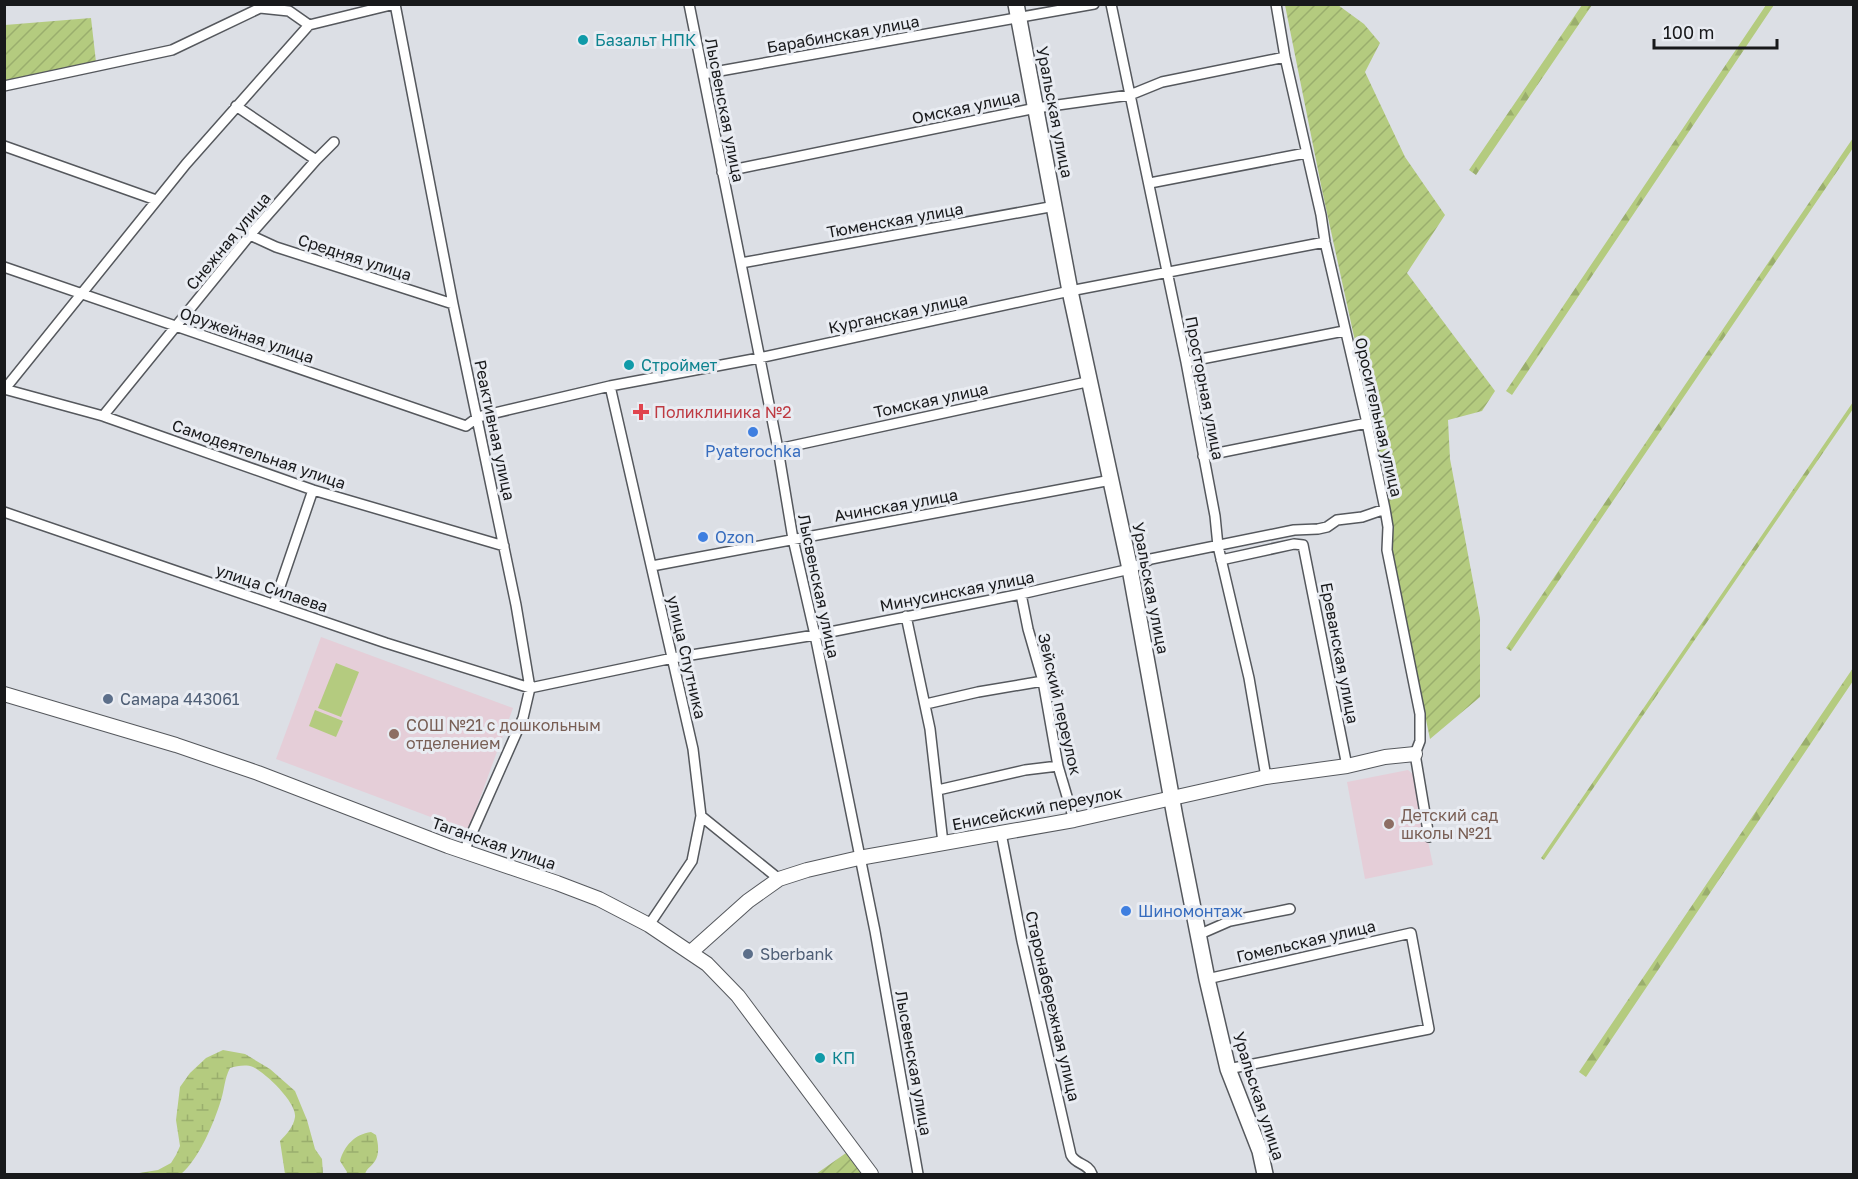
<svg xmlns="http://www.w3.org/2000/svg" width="1858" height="1179" font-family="'Golos Text',sans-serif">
  <defs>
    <pattern id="forest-firs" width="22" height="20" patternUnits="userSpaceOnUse" patternTransform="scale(1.5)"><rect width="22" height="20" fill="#b4cb7f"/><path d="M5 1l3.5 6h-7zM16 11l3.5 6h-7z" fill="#9aae6d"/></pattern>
    <pattern id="wetland-marsh" width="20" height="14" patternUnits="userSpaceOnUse" patternTransform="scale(1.5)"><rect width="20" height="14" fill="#b4cb7f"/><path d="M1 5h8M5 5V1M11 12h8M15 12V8" fill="none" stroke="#9aae6d"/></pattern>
    <pattern id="garden-furrows" width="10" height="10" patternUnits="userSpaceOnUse" patternTransform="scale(1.5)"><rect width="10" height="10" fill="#b4cb7f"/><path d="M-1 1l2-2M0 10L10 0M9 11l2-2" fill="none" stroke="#9aae6d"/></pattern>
  </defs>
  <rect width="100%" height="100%" fill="#dcdfe5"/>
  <!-- education -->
  <path fill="#e5ced8" d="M 321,637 L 513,708 L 468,831 L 276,759 Z
    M 1408,770 L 1414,775 L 1433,865 L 1365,879 L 1347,782 Z"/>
  <!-- forest -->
  <path fill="url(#forest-firs)" d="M 1582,5 L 1592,5 L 1476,175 L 1469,170 Z
    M 1766,5 L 1774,5 L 1512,395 L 1506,391 Z
    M 1853,138 L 1853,148 L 1511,651 L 1506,648 Z
    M 1853,402 L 1853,409 L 1544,860 L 1541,858 Z
    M 1853,668 L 1853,681 L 1586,1077 L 1579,1072 Z"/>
  <!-- wetland -->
  <path fill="url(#wetland-marsh)" d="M 223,1050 L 245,1054 L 270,1069 L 295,1091 L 307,1120 L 315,1149 L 322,1159 L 323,1174 L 285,1174 L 280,1141 C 286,1135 294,1126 295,1117 C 297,1103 266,1073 253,1067 C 246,1064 237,1066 230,1068 C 224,1080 225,1087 221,1100 C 214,1123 199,1159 181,1174 L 133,1174 L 158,1170 L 171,1163 L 176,1155 L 180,1146 L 176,1120 L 180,1087 L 190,1073 L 206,1058 Z
    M 371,1132 L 376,1135 C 378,1143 380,1153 375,1161 C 371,1167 367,1168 365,1174 L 346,1174 L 347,1172 L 340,1161 C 344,1146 355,1134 371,1132 Z"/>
  <!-- garden -->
  <path fill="url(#garden-furrows)" d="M 1285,5 L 1338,5 L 1364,24 L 1380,43 L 1365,72 L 1405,157 L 1445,215 L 1407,273 L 1495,391 L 1482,411 L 1448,420 L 1450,459 L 1480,618 L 1480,697 L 1430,739 L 1393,561 L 1392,526 L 1381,460 L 1322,190 Z
    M 91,18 L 96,62 L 5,82 L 5,25 Z
    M 846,1153 L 862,1174 L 816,1174 Z"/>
  <!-- pitch -->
  <path fill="#b4cb7f" d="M 336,663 L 359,672 L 341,717 L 318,708 Z
    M 315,710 L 343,721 L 336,737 L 309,726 Z"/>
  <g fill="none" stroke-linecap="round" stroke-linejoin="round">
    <defs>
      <path id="street" d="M 395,4 L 453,304 L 516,605 L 530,688 L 523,718 L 464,851
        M 689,4 L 778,449 L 793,539 L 815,635 L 875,931 L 918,1174
        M 1111,4 L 1186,362 L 1215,516 L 1218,546 L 1249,678 L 1266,777
        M 1276,4 L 1285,57 L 1321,215 L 1325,242 L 1367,423 L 1385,509 L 1388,527 L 1387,550 L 1420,714 L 1420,741 L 1415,754 L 1429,837
        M 309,25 L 395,4
        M 703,74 L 1094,4
        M 4,86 L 172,50 L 260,8 L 289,11 L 309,25
        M 4,146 L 156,200
        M 316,160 L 334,142
        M 722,172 L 1036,108 L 1130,95 L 1162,82 L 1285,57
        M 1150,183 L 1306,153
        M 250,235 L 276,247 L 453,304
        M 741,263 L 1055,206
        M 4,267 L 466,426 L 478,417 L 610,386 L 759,358 L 1070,291 L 1325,242
        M 1186,362 L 1344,331
        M 610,386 L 693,749 L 701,816 L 692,861 L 649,925
        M 4,389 L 103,416 L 313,490 L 504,546
        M 4,390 L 186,164 L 309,25
        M 103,416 L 250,235 L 316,160 L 236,106
        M 778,449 L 1091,381
        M 1203,456 L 1367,423
        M 4,512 L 386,643 L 530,688 L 673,658 L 815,635 L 1021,594 L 1130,569 L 1151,559 L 1294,530 L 1318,529 L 1327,527 L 1337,520 L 1362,517 L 1385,509
        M 1221,560 L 1294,544 L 1303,545 L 1347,766
        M 652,566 L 1111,480
        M 1021,594 L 1028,629 L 1043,681 L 1058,766 L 1074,820
        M 274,604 L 313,490
        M 906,616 L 930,729 L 943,843
        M 926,704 L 978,692 L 1043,681
        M 938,790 L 1025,770 L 1058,766
        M 701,816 L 779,879
        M 1001,833 L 1022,941 L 1071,1155 C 1076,1165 1088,1163 1092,1174
        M 1198,935 L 1230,921 L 1290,909
        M 1207,979 L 1411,933 L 1429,1029 L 1228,1069"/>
      <path id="secondary" d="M 4,694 L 176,745 L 258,773 L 448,846 L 557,883 L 599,899 L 649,925 L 707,964 L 738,996 L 871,1174
        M 691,952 L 748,901 L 779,879 L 807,870 L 859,858 L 1074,820 L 1266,777 L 1347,766 L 1385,757 L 1415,754"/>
      <path id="primary" d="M 1016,4 L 1070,291 L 1130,569 L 1175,817 L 1207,979 L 1228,1069 L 1260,1151 L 1265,1174"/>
    </defs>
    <!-- street casing -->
    <use href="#street" stroke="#55585d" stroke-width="12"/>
    <!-- secondary casing -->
    <use href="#secondary" stroke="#55585d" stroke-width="16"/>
    <!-- primary casing -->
    <use href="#primary" stroke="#55585d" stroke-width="18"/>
    <!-- street -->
    <use href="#street" stroke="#fff" stroke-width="9"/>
    <!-- secondary -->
    <use href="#secondary" stroke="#fff" stroke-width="14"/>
    <!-- primary -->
    <use href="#primary" stroke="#fff" stroke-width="15"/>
  </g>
  <!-- markers -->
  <g fill="#0f9aa8" stroke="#e9ecf2" stroke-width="2">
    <circle cx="583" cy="40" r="6"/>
    <circle cx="629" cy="365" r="6"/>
    <circle cx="820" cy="1058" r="6"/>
  </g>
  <path fill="#e0444e" stroke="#e9ecf2" stroke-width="2" d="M638 403h6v6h6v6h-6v6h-6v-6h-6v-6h6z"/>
  <g fill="#3f7fe0" stroke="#e9ecf2" stroke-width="2">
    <circle cx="753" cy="432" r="6"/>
    <circle cx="703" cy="537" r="6"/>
    <circle cx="1126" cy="911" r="6"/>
  </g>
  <g fill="#5c6f8a" stroke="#e9ecf2" stroke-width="2">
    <circle cx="108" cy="699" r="6"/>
    <circle cx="748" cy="954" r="6"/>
  </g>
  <g fill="#8d6e63" stroke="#e9ecf2" stroke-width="2">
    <circle cx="394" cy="734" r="6"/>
    <circle cx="1389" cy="824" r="6"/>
  </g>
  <g text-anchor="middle" stroke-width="6" stroke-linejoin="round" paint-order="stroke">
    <!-- street labels -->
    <g font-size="16" fill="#18191b" stroke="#e9ecf2">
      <text transform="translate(843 34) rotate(-10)" y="6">Барабинская улица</text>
      <text transform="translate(966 107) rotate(-12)" y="6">Омская улица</text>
      <text transform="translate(725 110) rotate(79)" y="6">Лысвенская улица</text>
      <text transform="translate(1055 112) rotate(79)" y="6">Уральская улица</text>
      <text transform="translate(895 220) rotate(-10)" y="6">Тюменская улица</text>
      <text transform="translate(228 241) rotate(-50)" y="6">Снежная улица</text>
      <text transform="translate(355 257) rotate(18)" y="6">Средняя улица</text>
      <text transform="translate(898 313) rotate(-12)" y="6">Курганская улица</text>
      <text transform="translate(247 335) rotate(19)" y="6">Оружейная улица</text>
      <text transform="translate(1205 388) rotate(79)" y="6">Просторная улица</text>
      <text transform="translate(931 400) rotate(-12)" y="6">Томская улица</text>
      <text transform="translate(1379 417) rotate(77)" y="6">Оросительная улица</text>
      <text transform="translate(495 430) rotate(78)" y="6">Реактивная улица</text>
      <text transform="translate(259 454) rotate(19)" y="6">Самодеятельная улица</text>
      <text transform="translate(896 505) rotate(-10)" y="6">Ачинская улица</text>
      <text transform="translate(819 586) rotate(78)" y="6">Лысвенская улица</text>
      <text transform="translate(272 588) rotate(19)" y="6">улица Силаева</text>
      <text transform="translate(1151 588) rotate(79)" y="6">Уральская улица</text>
      <text transform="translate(957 591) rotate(-11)" y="6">Минусинская улица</text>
      <text transform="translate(1340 653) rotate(79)" y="6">Ереванская улица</text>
      <text transform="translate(687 657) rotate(77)" y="6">улица Спутника</text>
      <text transform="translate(1060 704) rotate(77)" y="6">Зейский переулок</text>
      <text transform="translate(1037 808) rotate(-11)" y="6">Енисейский переулок</text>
      <text transform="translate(494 843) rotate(19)" y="6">Таганская улица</text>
      <text transform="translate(1306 941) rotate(-13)" y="6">Гомельская улица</text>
      <text transform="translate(1053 1006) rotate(77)" y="6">Старонабережная улица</text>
      <text transform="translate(914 1063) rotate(80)" y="6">Лысвенская улица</text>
      <text transform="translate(1259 1096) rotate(72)" y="6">Уральская улица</text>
    </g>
    <!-- culture labels -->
    <g font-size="16" fill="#0d838f" stroke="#e9ecf2" text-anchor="start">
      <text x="595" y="46">Базальт НПК</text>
      <text x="641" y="371">Строймет</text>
      <text x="832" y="1064">КП</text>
    </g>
    <!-- health labels -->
    <g font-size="16" fill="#be3a42" stroke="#e9ecf2" text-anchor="start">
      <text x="654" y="418">Поликлиника №2</text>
    </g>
    <!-- shop labels -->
    <g font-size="16" fill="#366cbe" stroke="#e9ecf2" text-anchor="start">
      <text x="753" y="457" text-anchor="middle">Pyaterochka</text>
      <text x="715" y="543">Ozon</text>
      <text x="1138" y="917">Шиномонтаж</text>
    </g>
    <!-- service labels -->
    <g font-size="16" fill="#4e5e75" stroke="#e9ecf2" text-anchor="start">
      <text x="120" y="705">Самара 443061</text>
      <text x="760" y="960">Sberbank</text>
    </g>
    <!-- education labels -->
    <g font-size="16" fill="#785e54" stroke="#e9ecf2" text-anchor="start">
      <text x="406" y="731">СОШ №21 с дошкольным<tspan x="406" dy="18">отделением</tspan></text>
      <text x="1401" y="821">Детский сад<tspan x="1401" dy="18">школы №21</tspan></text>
    </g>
  </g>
  <!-- border -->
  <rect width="1858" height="1179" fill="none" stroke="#18191b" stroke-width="12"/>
  <!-- scale -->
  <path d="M1654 39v9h123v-9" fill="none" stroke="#18191b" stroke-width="3"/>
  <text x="1663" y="39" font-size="18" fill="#18191b" stroke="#e9ecf2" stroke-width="4.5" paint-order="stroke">100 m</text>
</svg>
